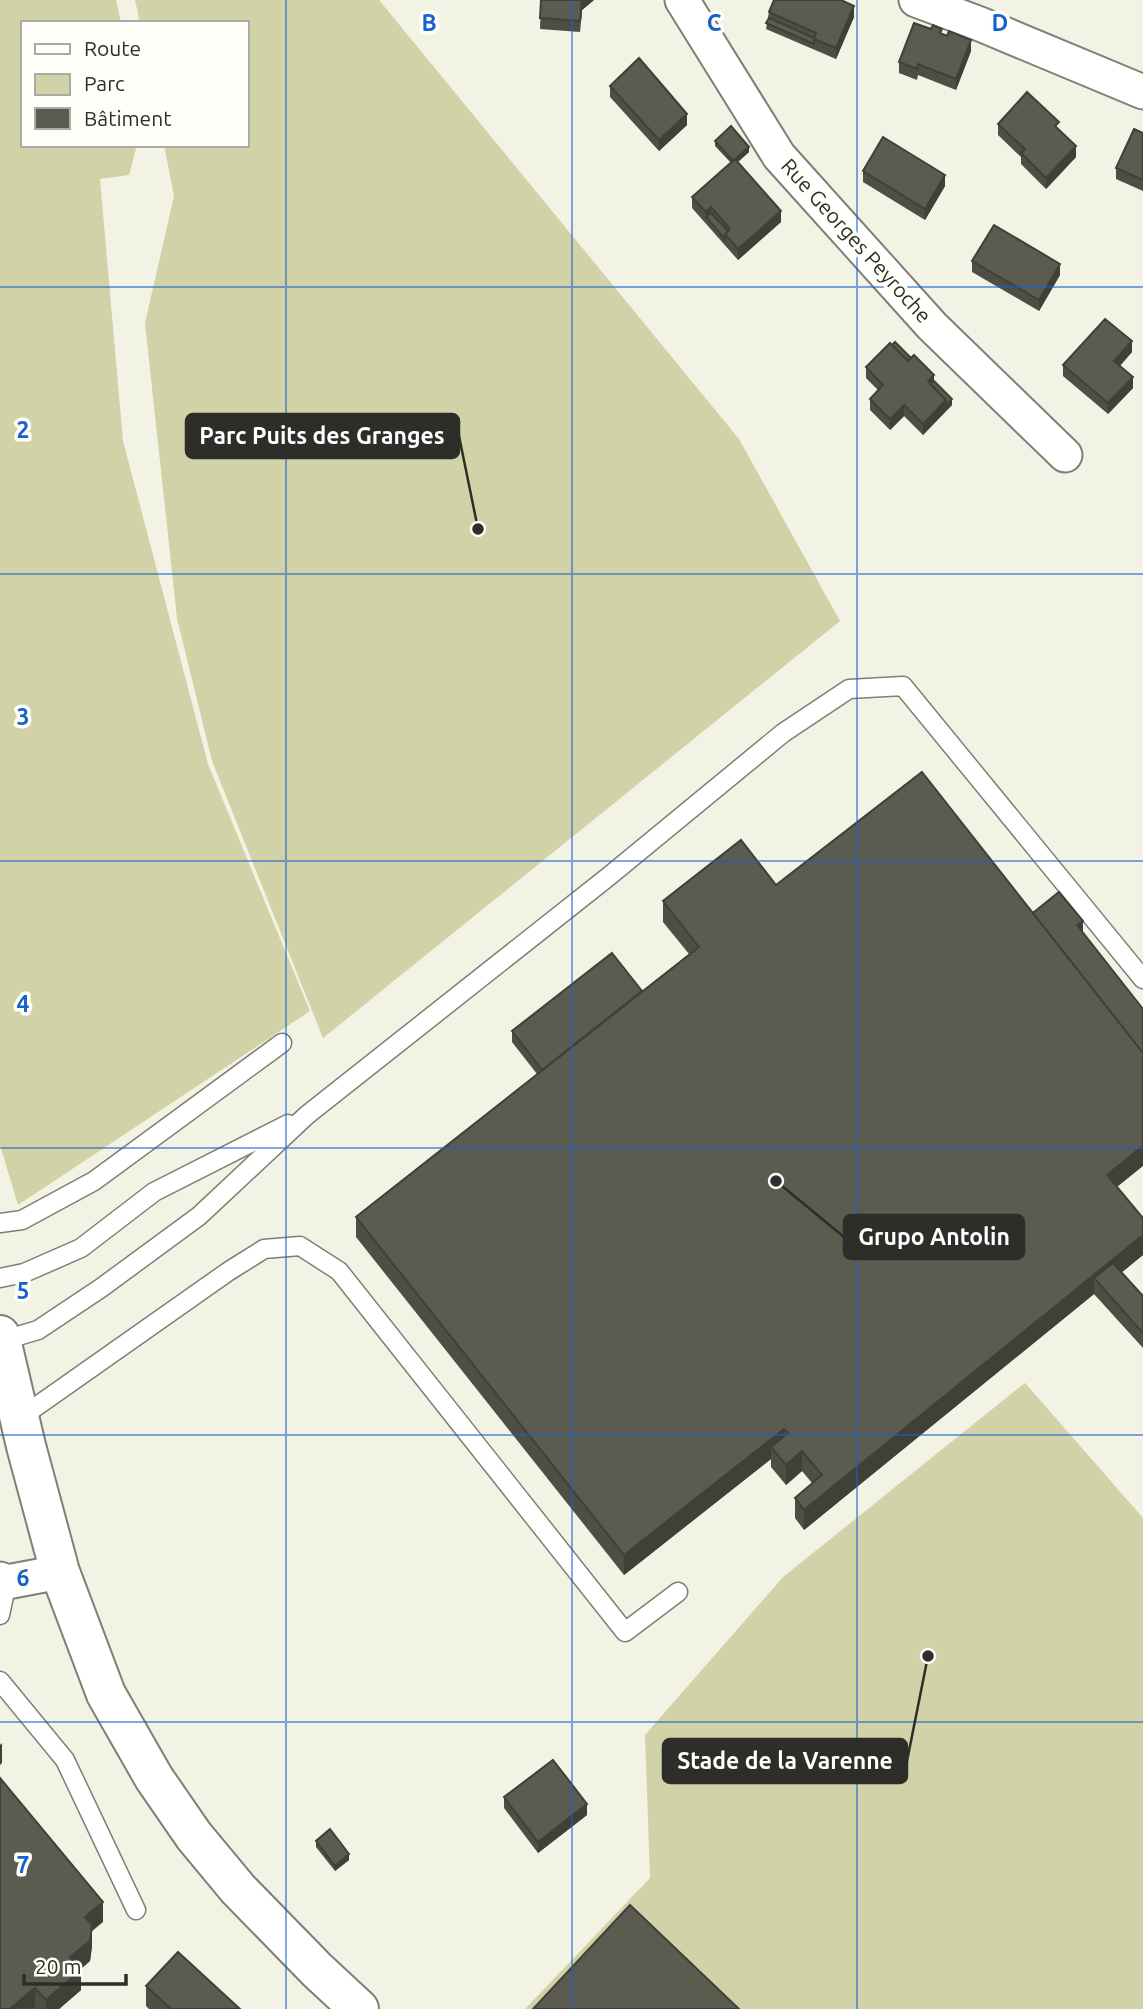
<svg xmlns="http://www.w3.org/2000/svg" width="1143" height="2009" font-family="Ubuntu,sans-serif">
  <rect width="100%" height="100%" fill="#f2f2e5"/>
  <!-- green -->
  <path fill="#d1d2a7" d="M 0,0 L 116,0 L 121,23 L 23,23 L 23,145 L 137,145 L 129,175 L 100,179 L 123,441 L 208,764 L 310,1011 L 18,1205 L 0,1145 Z
    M 135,0 L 379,0 L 739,439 L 840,621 L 323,1038 L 212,761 L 177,618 L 145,323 L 174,196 L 164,145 L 247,145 L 247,23 L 140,23 Z
    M 1025,1383 L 1143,1518 L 1143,2009 L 525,2009 L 650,1878 L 645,1735 L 783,1577 Z"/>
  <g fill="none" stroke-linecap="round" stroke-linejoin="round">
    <defs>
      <path id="service" d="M 0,1223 L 22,1220 L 94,1181 L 282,1043
        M 0,1278 L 24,1273 L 81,1248 L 154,1192 L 288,1124
        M 1,1341 L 38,1330 L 101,1288 L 199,1216 L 307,1115 L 608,877 L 783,733 L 849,689 L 903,686 L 1143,979
        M 20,1418 L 229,1271 L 264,1249 L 300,1246 L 339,1271 L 625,1632 L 678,1592
        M 0,1615 L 7,1582
        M 0,1681 L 65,1760 L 136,1910"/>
      <path id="minor" d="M 682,0 L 779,156 L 932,326 L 1065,455
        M 916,0 L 980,24 L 1143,92
        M 0,1579 L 7,1582 L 60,1572"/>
      <path id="secondary" d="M 0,1335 L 26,1446 L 60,1572 L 106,1694 L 154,1778 L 194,1836 L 238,1889 L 317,1970 L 359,2009"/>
    </defs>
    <!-- service casing -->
    <use href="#service" stroke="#7f7f74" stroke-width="21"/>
    <!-- minor casing -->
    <use href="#minor" stroke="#7f7f74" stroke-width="37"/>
    <!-- secondary casing -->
    <use href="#secondary" stroke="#7f7f74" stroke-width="42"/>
    <!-- service -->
    <use href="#service" stroke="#fff" stroke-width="18"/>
    <!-- minor -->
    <use href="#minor" stroke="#fff" stroke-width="33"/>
    <!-- secondary -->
    <use href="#secondary" stroke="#fff" stroke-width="38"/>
  </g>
  <!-- wall -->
  <path fill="#4e4e45" d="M 541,0 L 594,0 L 582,10 L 580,32 L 540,29 Z
    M 769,12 L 854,17 L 836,59 L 766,29 Z
    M 942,34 L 971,51 L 956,90 L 918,75 L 917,80 L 899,73 L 899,62 Z
    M 610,86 L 687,125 L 659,151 L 610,97 Z
    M 998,124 L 1059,130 L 1076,157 L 1046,189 L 1021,164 L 1021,157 L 998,135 Z
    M 1143,133 L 1143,191 L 1116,179 L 1116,168 Z
    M 715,141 L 749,152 L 738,162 L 781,222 L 738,260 L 692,208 L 692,197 L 731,163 L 715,146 Z
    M 863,171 L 945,186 L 925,220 L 863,182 Z
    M 972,261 L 1060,275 L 1039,311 L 972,272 Z
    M 1132,352 L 1120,366 L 1133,388 L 1108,414 L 1063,376 L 1063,365 Z
    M 866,367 L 934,381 L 952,405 L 923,435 L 904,416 L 890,430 L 870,410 L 870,399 L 878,390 L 866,378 Z
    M 776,885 L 1033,913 L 1083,933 L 1117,1187 L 1143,1218 L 1143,1255 L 1121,1272 L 1143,1296 L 1143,1348 L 1094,1294 L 804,1530 L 795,1518 L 795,1498 L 812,1483 L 802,1471 L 786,1485 L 771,1467 L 771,1459 L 624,1575 L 356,1237 L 356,1217 L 537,1074 L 512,1042 L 512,1031 L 642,991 L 689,954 L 663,922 L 663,901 Z
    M 504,1797 L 587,1815 L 538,1853 L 504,1808 Z
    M 316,1841 L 349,1860 L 335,1871 L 316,1847 Z
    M 103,1922 L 92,1931 L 92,1946 L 90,1961 L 81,1969 L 81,1990 L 59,2009 L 0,2009 Z
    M 146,1986 L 240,2009 L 149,2009 L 146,2006 Z"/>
  <!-- shaded-wall -->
  <path fill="#404038" d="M 582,0 L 594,0 L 582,10 L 580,32 Z
    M 854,6 L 854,17 L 836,59 L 836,48 Z
    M 971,40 L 971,51 L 956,90 L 956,79 Z
    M 687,114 L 687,125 L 659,151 L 659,140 Z
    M 1076,146 L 1076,157 L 1046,189 L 1046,178 Z
    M 749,147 L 749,152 L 733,166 L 733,161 Z
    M 945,175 L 945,186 L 925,220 L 925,209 Z
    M 711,207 L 711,218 L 706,217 L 706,212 Z
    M 781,211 L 781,222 L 738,260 L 738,249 Z
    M 1060,264 L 1060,275 L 1039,311 L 1039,300 Z
    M 1132,341 L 1132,352 L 1114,372 L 1114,361 Z
    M 934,375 L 934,386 L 928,381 Z
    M 1133,377 L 1133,388 L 1108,414 L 1108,403 Z
    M 952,399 L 952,405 L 946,411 L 946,406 Z
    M 946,400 L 946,411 L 923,435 L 923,424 Z
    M 904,405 L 904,416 L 890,430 L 890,419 Z
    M 1083,921 L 1083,937 L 1077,925 Z
    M 1143,1146 L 1143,1166 L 1107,1195 L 1107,1175 Z
    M 1143,1235 L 1143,1255 L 1103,1288 L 1094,1278 L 1094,1294 L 804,1530 L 804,1510 Z
    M 784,1429 L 784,1449 L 771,1447 L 771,1459 L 624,1575 L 624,1555 Z
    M 802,1451 L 802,1471 L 786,1485 L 786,1465 Z
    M 2,1743 L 2,1763 L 0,1765 L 0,1745 Z
    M 587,1804 L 587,1815 L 538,1853 L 538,1842 Z
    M 349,1854 L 349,1860 L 335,1871 L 335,1866 Z
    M 103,1902 L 103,1922 L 92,1931 L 92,1946 L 90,1961 L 70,1978 L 70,1957 L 85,1917 Z
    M 81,1970 L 81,1990 L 59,2009 L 46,2009 L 46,2000 Z
    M 35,1988 L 35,2008 L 10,2009 Z"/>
  <!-- building -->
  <path fill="#5b5b50" stroke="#404038" stroke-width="2" d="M 541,0 L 582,0 L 580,21 L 540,18 Z
    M 774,0 L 841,0 L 854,6 L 836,48 L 814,39 L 816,33 L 769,12 Z
    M 769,18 L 814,38 L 814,44 L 766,23 Z
    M 914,23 L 931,29 L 933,25 L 942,29 L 940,33 L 947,36 L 949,31 L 971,40 L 956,79 L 918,64 L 917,69 L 899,62 Z
    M 639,58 L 687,114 L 659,140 L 610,86 Z
    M 1027,92 L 1059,122 L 1055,126 L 1076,146 L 1046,178 L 1021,153 L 1025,149 L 998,124 Z
    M 731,126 L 749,147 L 733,161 L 715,141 Z
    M 1134,129 L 1143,133 L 1143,180 L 1116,168 Z
    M 883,137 L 945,175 L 925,209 L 863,171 Z
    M 735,159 L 781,211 L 738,249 L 725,234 L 730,229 L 711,207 L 706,212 L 692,197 Z
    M 711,213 L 728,231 L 725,234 L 725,239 L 706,217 Z
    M 994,225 L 1060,264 L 1039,300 L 972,261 Z
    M 1105,319 L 1132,341 L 1114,361 L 1133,377 L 1108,403 L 1063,365 Z
    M 895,342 L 911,358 L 908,361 L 892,345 Z
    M 890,343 L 908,361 L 914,355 L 934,375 L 928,381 L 946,400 L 923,424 L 904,405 L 890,419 L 870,399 L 883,385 L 866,367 Z
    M 934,381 L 952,399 L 946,406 L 946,400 L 930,384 Z
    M 922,772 L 1143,1053 L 1143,1146 L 1107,1175 L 1143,1218 L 1143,1235 L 804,1510 L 795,1498 L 822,1475 L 802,1451 L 786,1465 L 771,1447 L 788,1433 L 784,1429 L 624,1555 L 356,1217 L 699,947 L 663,901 L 741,840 L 776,885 Z
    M 1059,892 L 1083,921 L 1077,925 L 1143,1009 L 1143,1053 L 1033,913 Z
    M 612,953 L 642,991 L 542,1070 L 512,1031 Z
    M 1113,1263 L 1143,1296 L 1143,1333 L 1094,1278 Z
    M 553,1760 L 587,1804 L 538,1842 L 504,1797 Z
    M 0,1778 L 103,1902 L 85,1917 L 92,1925 L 90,1941 L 70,1957 L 81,1970 L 46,2000 L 35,1988 L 10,2009 L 0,2009 Z
    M 330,1829 L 349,1854 L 335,1866 L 316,1841 Z
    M 630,1905 L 739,2009 L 533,2009 Z
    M 178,1952 L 240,2009 L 171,2009 L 146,1986 Z"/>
  <!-- grid -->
  <path fill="none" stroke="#1761cc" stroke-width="2" stroke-opacity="0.55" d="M 286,0 L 286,2009M 572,0 L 572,2009M 857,0 L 857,2009M 0,287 L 1143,287M 0,574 L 1143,574M 0,861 L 1143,861M 0,1148 L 1143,1148M 0,1435 L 1143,1435M 0,1722 L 1143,1722"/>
  <g text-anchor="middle" stroke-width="7" stroke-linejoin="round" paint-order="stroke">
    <!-- street labels -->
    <g font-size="21" fill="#2d2e29" stroke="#fffffa">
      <text transform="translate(856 241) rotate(48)" y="7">Rue Georges Peyroche</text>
    </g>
  </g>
  <g font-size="23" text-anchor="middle" font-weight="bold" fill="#1761cc" stroke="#fffffa" stroke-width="7" stroke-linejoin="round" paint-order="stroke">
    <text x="429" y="31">B</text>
    <text x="714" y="31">C</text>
    <text x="1000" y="31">D</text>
    <text x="23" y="438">2</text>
    <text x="23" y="725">3</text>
    <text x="23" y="1012">4</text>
    <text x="23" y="1299">5</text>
    <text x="23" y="1586">6</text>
    <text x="23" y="1873">7</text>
  </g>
  <!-- callouts -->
  <path fill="none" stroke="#2d2e29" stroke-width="2.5" d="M478 529L459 436M776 1181L844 1237M928 1656L907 1761"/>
  <g fill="#2d2e29" stroke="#fffffa" stroke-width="2.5">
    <circle cx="478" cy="529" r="7"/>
    <circle cx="776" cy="1181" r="7"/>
    <circle cx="928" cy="1656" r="7"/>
  </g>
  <g fill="#2d2e29" stroke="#2d2e29" stroke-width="2.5">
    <rect x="186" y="414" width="273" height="44" rx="7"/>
    <rect x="844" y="1215" width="180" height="44" rx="7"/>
    <rect x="663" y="1739" width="244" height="44" rx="7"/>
  </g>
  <g font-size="23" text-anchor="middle" font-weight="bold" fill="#fff">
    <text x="322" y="444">Parc Puits des Granges</text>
    <text x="934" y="1245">Grupo Antolin</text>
    <text x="785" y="1769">Stade de la Varenne</text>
  </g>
  <!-- legend -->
  <rect x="21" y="21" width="228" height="126" fill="#fffffa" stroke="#ababa6" stroke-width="2"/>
  <rect x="35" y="44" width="35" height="10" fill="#ffffff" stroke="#ababa6" stroke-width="2"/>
  <text x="84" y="56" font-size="21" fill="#2d2e29">Route</text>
  <rect x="35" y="74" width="35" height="21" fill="#d1d2a7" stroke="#ababa6" stroke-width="2"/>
  <text x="84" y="91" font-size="21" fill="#2d2e29">Parc</text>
  <rect x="35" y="108" width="35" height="21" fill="#5b5b50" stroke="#ababa6" stroke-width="2"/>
  <text x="84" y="126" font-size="21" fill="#2d2e29">Bâtiment</text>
  <!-- scale -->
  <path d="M24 1974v10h102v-10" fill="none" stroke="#2d2e29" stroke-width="3.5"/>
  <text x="35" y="1974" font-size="21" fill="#2d2e29" stroke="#fffffa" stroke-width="5" paint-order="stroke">20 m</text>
</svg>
